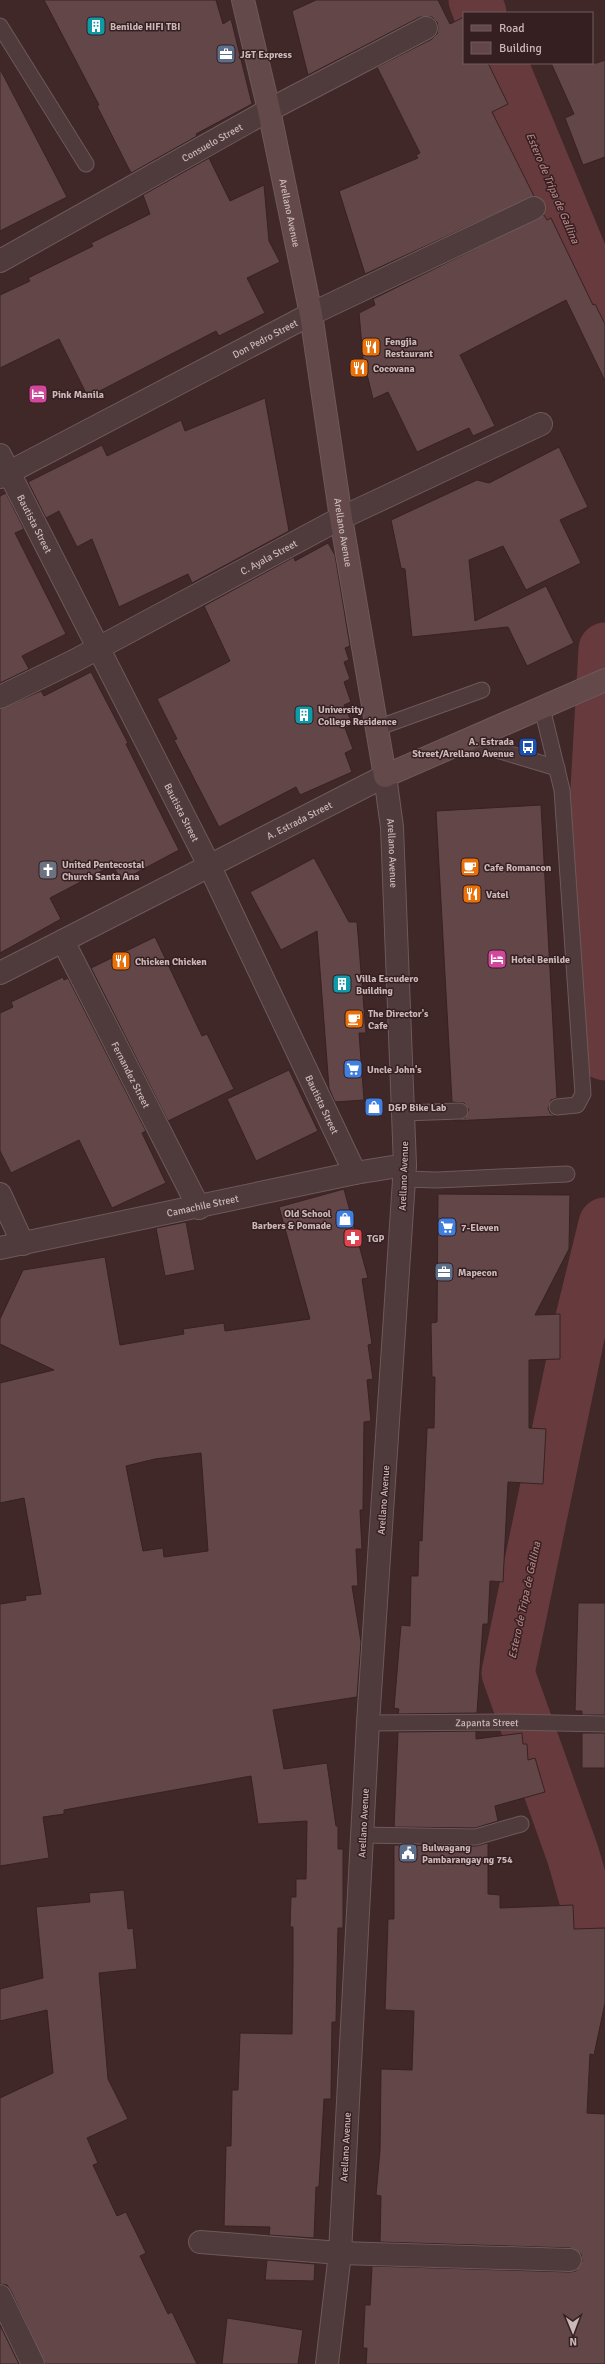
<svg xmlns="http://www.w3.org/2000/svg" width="605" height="2364" font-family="Signika,sans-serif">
  <rect width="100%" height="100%" fill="#402728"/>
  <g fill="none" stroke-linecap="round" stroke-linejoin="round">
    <!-- river -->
    <path stroke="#673b3d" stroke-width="53" d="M 475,0 L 480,13
      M 501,63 L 605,313
      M 605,649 L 596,806 L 605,1054
      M 605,1224 L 581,1322 L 508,1673 L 573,1855 L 605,1967"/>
  </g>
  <!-- building -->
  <path fill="#624648" stroke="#382223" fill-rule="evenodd" d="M 44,0 L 216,0 L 223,24 L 231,19 L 252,104 L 196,134 L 197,136 L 131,173 L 97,106 L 99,105 Z
    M 316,0 L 438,0 L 450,24 L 464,17 L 464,63 L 488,63 L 508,104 L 492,112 L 534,196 L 365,274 L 339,191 L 418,158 L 416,155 L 420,153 L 377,67 L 432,39 L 437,34 L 438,28 L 437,22 L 432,17 L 420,17 L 308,75 L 292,11 Z
    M 605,60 L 605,157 L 583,165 L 565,118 L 574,114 L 551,63 L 597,63 Z
    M 0,69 L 67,197 L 0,231 Z
    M 209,158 L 230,201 L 264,185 L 269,241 L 280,262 L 247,278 L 265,313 L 219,336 L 216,331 L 88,397 L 59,339 L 0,368 L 0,295 L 30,281 L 28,278 L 93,246 L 91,243 L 150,214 L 143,195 Z
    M 544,215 L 547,220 L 551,218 L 593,305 L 595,304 L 605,324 L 605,381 L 566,300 L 460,355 L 495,426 L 473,436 L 469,428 L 417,452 L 388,392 L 373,399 L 363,358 L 359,313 L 375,305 L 373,299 Z
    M 265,398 L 289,531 L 192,583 L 188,574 L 119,607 L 92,539 L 77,547 L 59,511 L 46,518 L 28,482 L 102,445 L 107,456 L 181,420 L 185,431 Z
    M 559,447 L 588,507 L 560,520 L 581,563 L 526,590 L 503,546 L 469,560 L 475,621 L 546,586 L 574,643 L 527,666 L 508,627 L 412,637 L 405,569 L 401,568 L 391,520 L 477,480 L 489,483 Z
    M 6,493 L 24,529 L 15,533 L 66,634 L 22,656 L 29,669 L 0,683 L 0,496 Z
    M 328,543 L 335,555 L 350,646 L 345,648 L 349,660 L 344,662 L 350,679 L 344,682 L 351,702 L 344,705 L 353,725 L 345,728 L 353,749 L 345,753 L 352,772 L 300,795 L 296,787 L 219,827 L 174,740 L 177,739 L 157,699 L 230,661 L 204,606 L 294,557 L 295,561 Z
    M 91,672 L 128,743 L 126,744 L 179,850 L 121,881 L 113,865 L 50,898 L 61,919 L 0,953 L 0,709 L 41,691 L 44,696 Z
    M 541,805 L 557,1098 L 551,1100 L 548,1108 L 550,1113 L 557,1116 L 453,1121 L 465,1118 L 469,1110 L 464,1103 L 452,1102 L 436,811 Z
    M 314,858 L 349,922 L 357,922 L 366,1033 L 359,1033 L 364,1100 L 335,1102 L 329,1088 L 317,931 L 281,950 L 250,892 Z
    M 155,937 L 202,1036 L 207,1034 L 234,1089 L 168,1121 L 91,968 Z
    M 63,977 L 64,980 L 68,978 L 146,1131 L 142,1133 L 166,1183 L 112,1208 L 79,1140 L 11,1173 L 0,1151 L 0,1013 L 13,1007 L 11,1002 Z
    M 289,1070 L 318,1131 L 256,1161 L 227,1099 Z
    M 344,1189 L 368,1278 L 362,1279 L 372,1344 L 368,1345 L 373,1379 L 367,1380 L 371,1421 L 364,1422 L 363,1510 L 360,1510 L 362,1549 L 356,1549 L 358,1586 L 352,1586 L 361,1642 L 357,1697 L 273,1710 L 284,1769 L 327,1763 L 336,1826 L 338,1826 L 338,1849 L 343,1849 L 343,1928 L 338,1928 L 336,2022 L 332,2022 L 331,2099 L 324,2099 L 319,2187 L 316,2187 L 314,2238 L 269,2235 L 270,2227 L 224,2226 L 226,2146 L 231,2146 L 232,2090 L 238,2090 L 240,2033 L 292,2034 L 293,1965 L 293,1927 L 290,1927 L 291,1897 L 296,1897 L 296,1879 L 306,1879 L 307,1821 L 258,1824 L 251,1776 L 64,1810 L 64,1814 L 43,1817 L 49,1858 L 0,1866 L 0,1604 L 26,1600 L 25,1596 L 41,1594 L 24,1498 L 0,1503 L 0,1383 L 54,1370 L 0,1344 L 0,1319 L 23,1270 L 105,1257 L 120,1345 L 184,1334 L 183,1329 L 224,1323 L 225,1331 L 310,1319 L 279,1207 ZM 201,1453 L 208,1551 L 164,1557 L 163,1548 L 143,1551 L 126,1466 L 155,1459 Z
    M 438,1194 L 570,1195 L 569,1249 L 535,1315 L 560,1314 L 560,1359 L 529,1360 L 529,1428 L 546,1429 L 543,1484 L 508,1482 L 503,1582 L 490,1581 L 488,1624 L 483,1624 L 477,1713 L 398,1714 L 399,1709 L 394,1708 L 401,1625 L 410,1626 L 411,1576 L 418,1576 L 419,1540 L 422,1541 L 427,1428 L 434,1428 L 435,1377 L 432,1377 L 431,1323 L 437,1322 Z
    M 186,1222 L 195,1270 L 165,1276 L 156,1228 Z
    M 578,1603 L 605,1603 L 605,1715 L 582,1715 L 582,1711 L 575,1711 Z
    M 476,1731 L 476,1739 L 522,1733 L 523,1744 L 527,1744 L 528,1760 L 535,1758 L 545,1792 L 495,1806 L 498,1821 L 475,1828 L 394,1827 L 398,1732 Z
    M 582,1733 L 605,1733 L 605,1768 L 582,1768 Z
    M 488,1843 L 488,1894 L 500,1895 L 500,1908 L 573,1905 L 574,1929 L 605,1928 L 605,2003 L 594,2055 L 590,2054 L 587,2113 L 605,2114 L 605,2364 L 366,2364 L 367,2348 L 363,2348 L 365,2305 L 370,2305 L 372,2266 L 570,2272 L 576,2271 L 582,2261 L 581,2254 L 570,2248 L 380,2242 L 381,2196 L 376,2195 L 380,2150 L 381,2069 L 412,2070 L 414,2011 L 385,2010 L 388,1919 L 394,1919 L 394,1845 L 476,1846 Z
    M 124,1890 L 128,1929 L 133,1928 L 137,1969 L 99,1973 L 108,2079 L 128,2119 L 87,2138 L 98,2163 L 93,2165 L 117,2216 L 126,2212 L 146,2253 L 140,2256 L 168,2314 L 172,2312 L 197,2364 L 45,2364 L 11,2291 L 7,2285 L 0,2284 L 0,2098 L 53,2073 L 47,2010 L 0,2021 L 0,1989 L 43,1978 L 36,1907 L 90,1902 L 89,1893 Z
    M 267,2260 L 315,2264 L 314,2281 L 265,2280 Z
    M 227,2318 L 303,2330 L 298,2364 L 222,2364 Z
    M 0,2325 L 19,2364 L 0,2364 Z"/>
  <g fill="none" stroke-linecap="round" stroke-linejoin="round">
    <defs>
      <g id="service">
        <path d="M 0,26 L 86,164"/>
        <path d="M 542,708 L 562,790 L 583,1094 L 577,1105 L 557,1107"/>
        <path d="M 377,728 L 482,690"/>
        <path d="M 467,741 L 557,768"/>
        <path d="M 403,1113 L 460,1111"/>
        <path d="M 404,1179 L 437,1180 L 567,1174"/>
        <path id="s1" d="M 368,1723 L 506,1722 L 605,1724"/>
        <path d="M 362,1835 L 476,1837 L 521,1824"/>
      </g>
      <path id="pedestrian" d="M 200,2242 L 340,2253 L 570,2260"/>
      <g id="minor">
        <path id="s2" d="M 0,261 L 269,110 L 426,28"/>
        <path id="s3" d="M 0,455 L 210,867 L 355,1173"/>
        <path id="s4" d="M 0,477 L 311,314 L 534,208"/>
        <path id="s5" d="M 0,697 L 74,661 L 341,518 L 541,424"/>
        <path id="s6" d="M 63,941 L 199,1208"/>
        <path d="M 0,1194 L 23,1244"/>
        <path id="s7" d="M 0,1248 L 355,1173 L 405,1165"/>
        <path d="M 0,2296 L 33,2364"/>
      </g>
      <g id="tertiary">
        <path id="s8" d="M 0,973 L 385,776 L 392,827 L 405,1165 L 368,1723 L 340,2253 L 327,2364"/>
      </g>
      <g id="secondary">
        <path id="s9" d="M 243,0 L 269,110 L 311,314 L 341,518 L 385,776 L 605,680"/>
      </g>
    </defs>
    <!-- service casing -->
    <use href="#service" stroke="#6e595a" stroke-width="17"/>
    <!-- pedestrian casing -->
    <use href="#pedestrian" stroke="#6e595a" stroke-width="24"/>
    <!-- minor casing -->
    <use href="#minor" stroke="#6e595a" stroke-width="24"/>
    <!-- tertiary casing -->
    <use href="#tertiary" stroke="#6e595a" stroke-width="24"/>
    <!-- secondary casing -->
    <use href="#secondary" stroke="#6e595a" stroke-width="24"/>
    <!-- service -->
    <use href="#service" stroke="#503b3c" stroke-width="15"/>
    <!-- pedestrian -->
    <use href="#pedestrian" stroke="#503b3c" stroke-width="22"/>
    <!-- minor -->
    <use href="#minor" stroke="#503b3c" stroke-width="22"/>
    <!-- tertiary -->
    <use href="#tertiary" stroke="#503b3c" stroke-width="22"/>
    <!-- secondary -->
    <use href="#secondary" stroke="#634949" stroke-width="22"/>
  </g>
  <!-- icons -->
  <defs>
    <symbol id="building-square" viewBox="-11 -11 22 22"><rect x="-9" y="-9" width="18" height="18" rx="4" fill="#0f9aa8" stroke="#361f21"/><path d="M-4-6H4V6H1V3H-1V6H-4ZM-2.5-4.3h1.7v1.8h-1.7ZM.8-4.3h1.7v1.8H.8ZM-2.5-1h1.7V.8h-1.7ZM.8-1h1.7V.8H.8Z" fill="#fff"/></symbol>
    <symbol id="office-square" viewBox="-11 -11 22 22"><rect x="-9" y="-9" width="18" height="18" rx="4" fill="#5c6f8a" stroke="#361f21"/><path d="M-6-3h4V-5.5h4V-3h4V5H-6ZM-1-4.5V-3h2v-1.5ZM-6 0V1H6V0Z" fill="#fff"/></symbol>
    <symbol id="restaurant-square" viewBox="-11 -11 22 22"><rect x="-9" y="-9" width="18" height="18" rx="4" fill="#e8710a" stroke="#361f21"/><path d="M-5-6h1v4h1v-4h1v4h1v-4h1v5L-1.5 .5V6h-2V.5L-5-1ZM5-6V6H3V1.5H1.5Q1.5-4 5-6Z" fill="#fff"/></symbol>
    <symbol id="hotel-square" viewBox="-11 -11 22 22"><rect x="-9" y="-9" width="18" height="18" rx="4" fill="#d1479c" stroke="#361f21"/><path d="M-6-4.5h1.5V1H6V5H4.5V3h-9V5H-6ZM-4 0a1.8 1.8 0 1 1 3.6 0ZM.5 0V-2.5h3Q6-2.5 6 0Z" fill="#fff"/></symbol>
    <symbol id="bus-square" viewBox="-11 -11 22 22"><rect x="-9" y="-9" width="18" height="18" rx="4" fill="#1a4fb4" stroke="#361f21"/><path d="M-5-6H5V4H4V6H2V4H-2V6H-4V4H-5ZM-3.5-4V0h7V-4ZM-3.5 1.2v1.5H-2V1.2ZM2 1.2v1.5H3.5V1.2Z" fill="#fff"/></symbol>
    <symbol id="cafe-square" viewBox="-11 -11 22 22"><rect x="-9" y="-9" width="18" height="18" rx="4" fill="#e8710a" stroke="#361f21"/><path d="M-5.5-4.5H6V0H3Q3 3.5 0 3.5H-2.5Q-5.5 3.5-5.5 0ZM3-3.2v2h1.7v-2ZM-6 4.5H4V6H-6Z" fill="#fff"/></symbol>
    <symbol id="church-square" viewBox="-11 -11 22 22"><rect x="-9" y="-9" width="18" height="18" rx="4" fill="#6b7280" stroke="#361f21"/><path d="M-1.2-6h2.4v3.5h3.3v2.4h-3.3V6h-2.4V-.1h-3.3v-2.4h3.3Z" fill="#fff"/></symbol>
    <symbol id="supermarket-square" viewBox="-11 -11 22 22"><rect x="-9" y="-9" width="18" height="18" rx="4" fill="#3f7fe0" stroke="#361f21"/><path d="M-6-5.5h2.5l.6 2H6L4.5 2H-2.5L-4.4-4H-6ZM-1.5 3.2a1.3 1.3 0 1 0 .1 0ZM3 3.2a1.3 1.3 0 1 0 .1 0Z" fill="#fff"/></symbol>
    <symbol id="shop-square" viewBox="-11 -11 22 22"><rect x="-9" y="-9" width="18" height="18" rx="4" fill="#3f7fe0" stroke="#361f21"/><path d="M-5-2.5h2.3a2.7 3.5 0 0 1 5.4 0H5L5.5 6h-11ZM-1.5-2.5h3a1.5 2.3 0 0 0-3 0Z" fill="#fff"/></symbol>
    <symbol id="pharmacy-square" viewBox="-11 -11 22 22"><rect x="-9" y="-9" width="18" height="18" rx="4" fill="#e0444e" stroke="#361f21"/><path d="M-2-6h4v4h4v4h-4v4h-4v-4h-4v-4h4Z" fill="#fff"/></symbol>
    <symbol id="civic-square" viewBox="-11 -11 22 22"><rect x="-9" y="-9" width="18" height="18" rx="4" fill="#5c6f8a" stroke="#361f21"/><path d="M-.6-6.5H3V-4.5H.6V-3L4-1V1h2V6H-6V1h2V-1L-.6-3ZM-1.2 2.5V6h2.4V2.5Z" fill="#fff"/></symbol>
  </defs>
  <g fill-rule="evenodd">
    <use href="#building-square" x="85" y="15" width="22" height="22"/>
    <use href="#office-square" x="215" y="43" width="22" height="22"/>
    <use href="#restaurant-square" x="360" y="336" width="22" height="22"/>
    <use href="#restaurant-square" x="348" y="357" width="22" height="22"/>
    <use href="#hotel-square" x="27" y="383" width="22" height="22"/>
    <use href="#building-square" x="293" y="704" width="22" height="22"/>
    <use href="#bus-square" x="517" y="736" width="22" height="22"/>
    <use href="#cafe-square" x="459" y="856" width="22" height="22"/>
    <use href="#church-square" x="37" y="859" width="22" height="22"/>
    <use href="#restaurant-square" x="461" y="883" width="22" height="22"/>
    <use href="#hotel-square" x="486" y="948" width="22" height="22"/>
    <use href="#restaurant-square" x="110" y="950" width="22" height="22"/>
    <use href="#building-square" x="331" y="973" width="22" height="22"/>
    <use href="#cafe-square" x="343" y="1008" width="22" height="22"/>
    <use href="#supermarket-square" x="342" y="1058" width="22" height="22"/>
    <use href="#shop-square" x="363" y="1096" width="22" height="22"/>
    <use href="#shop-square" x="334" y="1208" width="22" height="22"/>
    <use href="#supermarket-square" x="436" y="1216" width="22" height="22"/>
    <use href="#pharmacy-square" x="342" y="1227" width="22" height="22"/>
    <use href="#office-square" x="433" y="1261" width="22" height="22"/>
    <use href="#civic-square" x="397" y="1842" width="22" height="22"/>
  </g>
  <g text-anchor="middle" stroke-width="3" stroke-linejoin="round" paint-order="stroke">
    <!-- poi labels -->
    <g font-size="10" font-weight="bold" fill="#cbb8b8" stroke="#361f21" text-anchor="start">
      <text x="110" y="30">Benilde HIFI TBI</text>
      <text x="240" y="58">J&amp;T Express</text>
      <text x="385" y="345">Fengjia<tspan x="385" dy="12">Restaurant</tspan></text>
      <text x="373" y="372">Cocovana</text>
      <text x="52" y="398">Pink Manila</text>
      <text x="318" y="713">University<tspan x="318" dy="12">College Residence</tspan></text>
      <text x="514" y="745" text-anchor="end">A. Estrada<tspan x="514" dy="12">Street/Arellano Avenue</tspan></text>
      <text x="62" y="868">United Pentecostal<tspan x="62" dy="12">Church Santa Ana</tspan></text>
      <text x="484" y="871">Cafe Romancon</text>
      <text x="486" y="898">Vatel</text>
      <text x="511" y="963">Hotel Benilde</text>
      <text x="135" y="965">Chicken Chicken</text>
      <text x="356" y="982">Villa Escudero<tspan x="356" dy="12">Building</tspan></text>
      <text x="368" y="1017">The Director's<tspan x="368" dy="12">Cafe</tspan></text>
      <text x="367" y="1073">Uncle John's</text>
      <text x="388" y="1111">D&amp;P Bike Lab</text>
      <text x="331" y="1217" text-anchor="end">Old School<tspan x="331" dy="12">Barbers &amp; Pomade</tspan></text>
      <text x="461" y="1231">7-Eleven</text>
      <text x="367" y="1242">TGP</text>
      <text x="458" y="1276">Mapecon</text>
      <text x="422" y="1851">Bulwagang<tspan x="422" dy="12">Pambarangay ng 754</tspan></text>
    </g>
    <!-- street labels -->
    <g font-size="10" fill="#cbb8b8" stroke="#361f21">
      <text dy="4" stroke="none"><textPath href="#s2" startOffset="243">Consuelo Street</textPath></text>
      <text dy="4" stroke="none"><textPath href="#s9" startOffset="218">Arellano Avenue</textPath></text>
      <text dy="4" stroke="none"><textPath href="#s4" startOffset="299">Don Pedro Street</textPath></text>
      <text dy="4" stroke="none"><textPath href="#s3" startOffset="77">Bautista Street</textPath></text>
      <text dy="4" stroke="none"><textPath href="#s9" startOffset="542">Arellano Avenue</textPath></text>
      <text dy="4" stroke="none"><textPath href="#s5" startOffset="303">C. Ayala Street</textPath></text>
      <text dy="4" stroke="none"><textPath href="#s3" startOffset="401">Bautista Street</textPath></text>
      <text dy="4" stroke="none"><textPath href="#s8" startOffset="336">A. Estrada Street</textPath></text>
      <text dy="4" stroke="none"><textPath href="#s8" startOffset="510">Arellano Avenue</textPath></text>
      <text dy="4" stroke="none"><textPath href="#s6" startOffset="150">Fernandez Street</textPath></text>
      <text dy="4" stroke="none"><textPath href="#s3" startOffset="725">Bautista Street</textPath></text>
      <text transform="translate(403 1176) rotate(-88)" y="4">Arellano Avenue</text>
      <text dy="4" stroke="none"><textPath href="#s7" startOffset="207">Camachile Street</textPath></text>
      <text transform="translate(383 1500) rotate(-86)" y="4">Arellano Avenue</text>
      <text dy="4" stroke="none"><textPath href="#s1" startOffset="119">Zapanta Street</textPath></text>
      <text transform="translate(363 1823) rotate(-87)" y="4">Arellano Avenue</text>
      <text transform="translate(345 2147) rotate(-87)" y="4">Arellano Avenue</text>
    </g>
    <!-- water labels -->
    <g font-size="11" font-style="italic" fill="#b18083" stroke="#361f21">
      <text transform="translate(553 188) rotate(67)" y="4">Estero de Tripa de Gallina</text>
      <text transform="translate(524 1600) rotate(-78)" y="4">Estero de Tripa de Gallina</text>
    </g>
  </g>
  <!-- legend -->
  <rect x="463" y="12" width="130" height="52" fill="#361f21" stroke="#725c5d"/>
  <rect x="471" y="25" width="20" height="6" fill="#634949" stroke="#725c5d"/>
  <text x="499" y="32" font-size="12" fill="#cbb8b8">Road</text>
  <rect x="471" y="42" width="20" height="12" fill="#624648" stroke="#725c5d"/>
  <text x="499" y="52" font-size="12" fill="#cbb8b8">Building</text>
  <!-- north arrow -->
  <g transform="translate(573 2332) rotate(179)" stroke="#361f21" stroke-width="3" paint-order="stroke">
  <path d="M0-3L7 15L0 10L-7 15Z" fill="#cbb8b8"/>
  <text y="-6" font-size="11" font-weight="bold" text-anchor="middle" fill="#cbb8b8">N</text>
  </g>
</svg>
